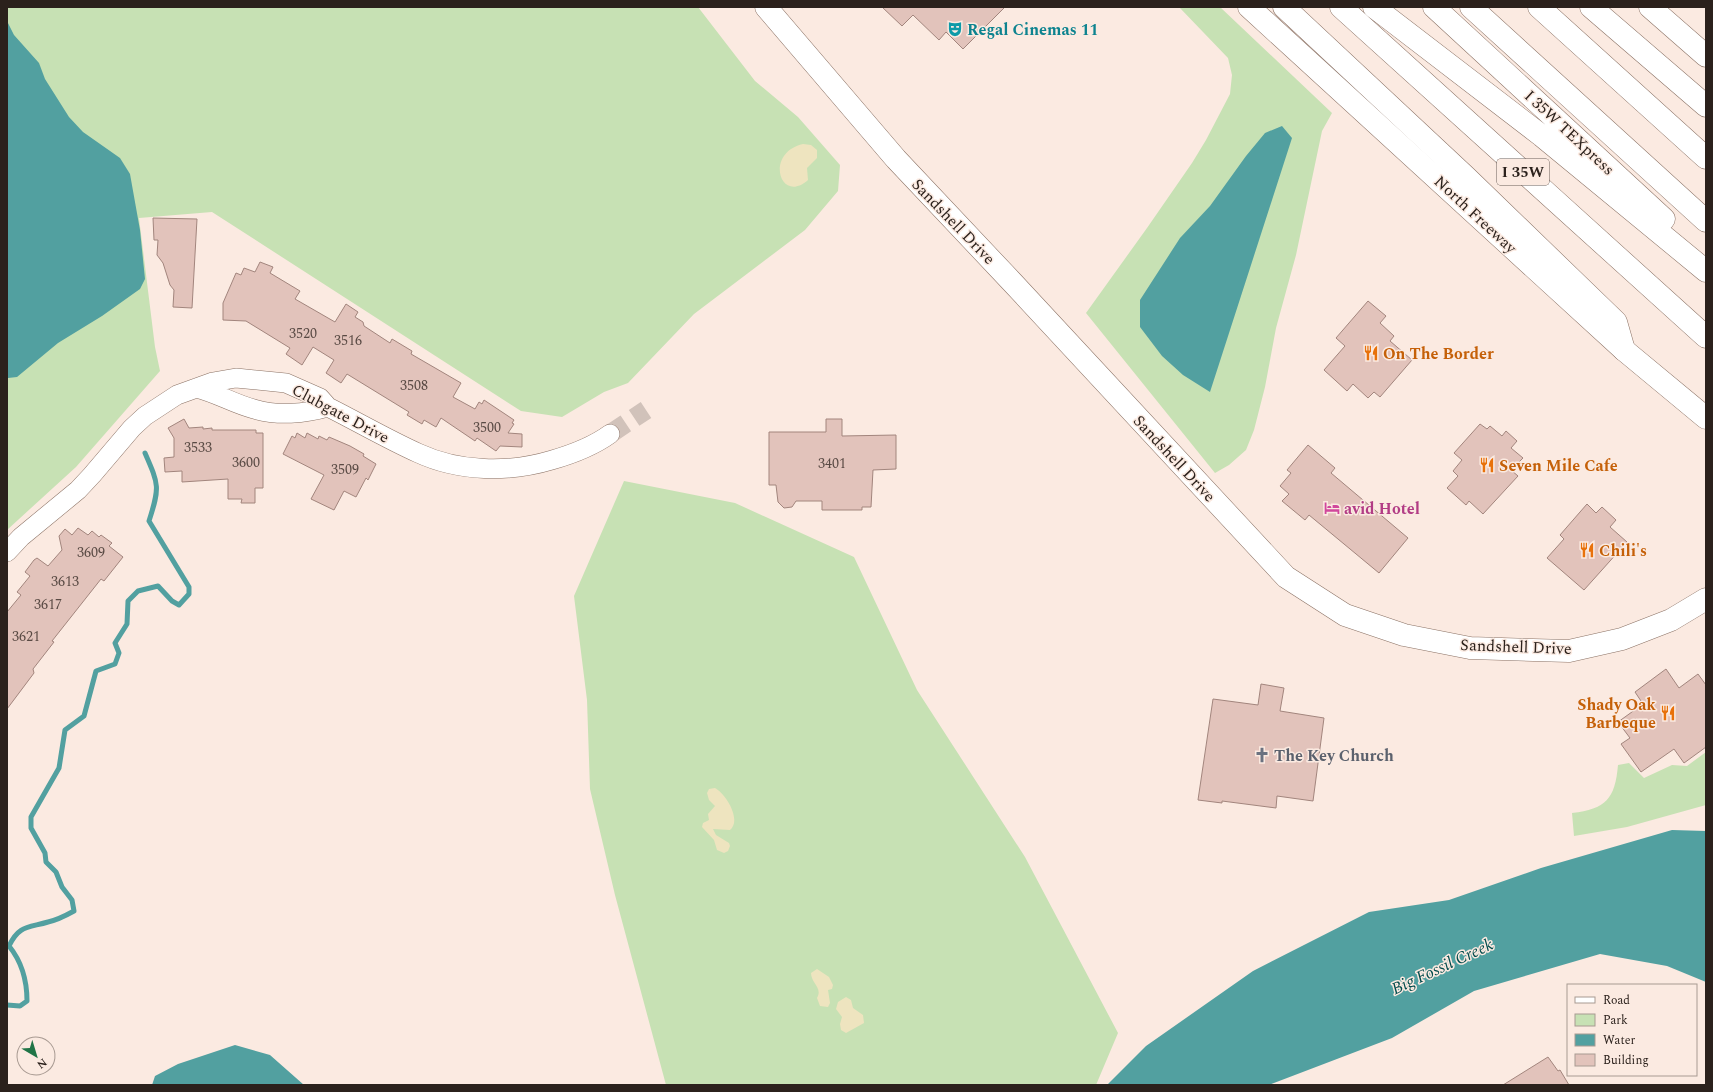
<svg xmlns="http://www.w3.org/2000/svg" width="1713" height="1092" font-family="Spectral,serif">
  <rect width="100%" height="100%" fill="#fbeae1"/>
  <!-- green -->
  <path fill="#c7e1b4" d="M 7,7 L 698,7 L 755,81 L 798,117 L 840,165 L 838,191 L 805,230 L 694,314 L 628,383 L 604,392 L 562,417 L 521,411 L 212,212 L 139,218 L 155,347 L 160,371 L 76,467 L 7,530 Z
    M 1179,7 L 1220,7 L 1332,113 L 1322,131 L 1296,255 L 1276,328 L 1265,387 L 1254,430 L 1246,450 L 1229,465 L 1215,473 L 1086,313 L 1147,228 L 1192,163 L 1206,140 L 1230,94 L 1232,75 L 1228,58 Z
    M 624,481 L 735,503 L 854,557 L 917,690 L 1025,857 L 1118,1033 L 1096,1085 L 666,1085 L 615,895 L 590,789 L 587,700 L 574,596 Z
    M 1706,752 L 1706,805 L 1627,827 L 1574,836 L 1572,813 C 1606,809 1615,799 1618,765 L 1629,763 L 1644,778 L 1672,765 L 1687,766 Z"/>
  <!-- sand -->
  <path fill="#eee4bf" d="M 803,144 L 811,145 L 817,150 L 817,158 L 807,168 L 808,180 C 780,205 764,153 803,144 Z
    M 715,788 C 726,794 742,820 730,830 L 713,829 L 716,835 L 729,843 L 730,846 L 728,851 L 724,853 L 717,850 L 714,840 L 702,827 L 703,823 L 709,820 L 708,814 L 715,806 L 709,800 L 707,793 L 709,789 Z
    M 817,969 L 829,977 L 833,985 L 832,989 L 828,990 L 830,1003 L 828,1007 L 820,1006 L 817,998 C 823,988 811,983 811,973 Z
    M 846,997 L 851,1000 L 853,1008 L 863,1015 L 864,1023 L 846,1033 L 841,1030 L 840,1024 L 842,1017 L 836,1009 L 838,1002 Z"/>
  <!-- water -->
  <path fill="#52a0a0" d="M 7,21 L 14,35 L 39,63 L 45,79 L 69,117 L 83,132 L 120,158 L 130,174 L 140,230 L 145,279 L 140,289 L 102,316 L 58,343 L 17,377 L 8,378 Z
    M 1282,126 L 1292,138 L 1210,392 L 1183,375 L 1162,356 L 1140,327 L 1140,300 L 1180,238 L 1210,206 L 1246,156 L 1265,133 Z
    M 1672,830 L 1706,831 L 1706,982 L 1667,966 L 1600,954 L 1474,991 L 1392,1038 L 1269,1085 L 1107,1085 L 1146,1046 L 1253,971 L 1369,912 L 1449,900 L 1541,868 Z
    M 235,1045 L 270,1055 L 304,1085 L 152,1085 L 155,1076 L 178,1064 Z"/>
  <g fill="none" stroke-linecap="round" stroke-linejoin="round">
    <!-- stream -->
    <path stroke="#52a0a0" stroke-width="5" d="M 7,1005 L 20,1006 L 27,1001 C 27,980 22,962 9,946 C 19,925 28,928 48,922 C 57,920 65,916 74,911 L 72,900 L 62,887 L 56,872 L 46,862 L 45,853 L 31,828 L 31,817 L 59,768 L 65,730 L 84,716 L 96,671 L 115,664 L 119,653 L 115,643 L 127,624 L 128,601 L 138,591 L 158,586 L 172,601 L 179,605 L 189,594 L 189,587 L 149,521 C 160,487 159,485 145,453"/>
  </g>
  <!-- building -->
  <path fill="#e2c3bb" stroke="#a2857d" d="M 882,7 L 1005,7 L 963,49 L 946,32 L 939,40 L 913,15 L 902,26 Z
    M 153,218 L 197,219 L 192,308 L 173,307 L 174,290 L 170,285 L 163,263 L 157,255 L 158,240 L 154,240 Z
    M 260,262 L 273,267 L 270,273 L 300,291 L 295,299 L 335,322 L 346,304 L 358,312 L 355,317 L 363,322 L 364,326 L 390,343 L 392,339 L 412,351 L 411,354 L 461,383 L 453,397 L 475,409 L 479,402 L 482,404 L 484,400 L 514,420 L 512,423 L 514,424 L 508,433 L 522,434 L 522,447 L 500,446 L 496,451 L 477,438 L 475,441 L 441,418 L 436,427 L 424,420 L 422,424 L 407,415 L 409,412 L 347,374 L 341,383 L 326,373 L 334,360 L 313,347 L 302,365 L 286,354 L 290,348 L 246,321 L 223,320 L 223,303 L 236,273 L 241,275 L 244,268 L 255,272 Z
    M 1368,301 L 1386,316 L 1380,323 L 1394,336 L 1390,341 L 1412,360 L 1380,397 L 1374,392 L 1368,398 L 1353,384 L 1347,391 L 1324,370 L 1345,346 L 1336,338 Z
    M 184,419 L 189,428 L 203,427 L 203,429 L 212,428 L 212,430 L 256,430 L 256,433 L 263,433 L 263,488 L 255,488 L 255,503 L 241,503 L 242,499 L 228,499 L 228,479 L 182,482 L 182,471 L 165,472 L 164,458 L 174,457 L 174,438 L 168,428 Z
    M 826,419 L 842,419 L 842,436 L 896,435 L 896,469 L 873,470 L 871,507 L 862,507 L 862,510 L 822,510 L 822,501 L 796,501 L 792,507 L 784,508 L 778,502 L 776,485 L 769,485 L 769,432 L 826,432 Z
    M 1480,424 L 1487,429 L 1490,426 L 1502,436 L 1506,431 L 1517,441 L 1511,448 L 1523,458 L 1511,470 L 1518,476 L 1483,514 L 1469,501 L 1466,505 L 1447,488 L 1458,476 L 1453,471 L 1462,460 L 1454,453 Z
    M 297,433 L 305,438 L 307,433 L 318,439 L 319,436 L 327,440 L 329,437 L 350,446 L 364,454 L 363,456 L 376,464 L 368,480 L 366,478 L 356,497 L 344,491 L 334,510 L 311,499 L 324,475 L 283,454 L 292,436 L 295,438 Z
    M 1308,445 L 1335,468 L 1331,473 L 1408,538 L 1379,573 L 1309,515 L 1305,520 L 1282,501 L 1289,494 L 1280,486 L 1291,473 L 1287,470 Z
    M 1587,504 L 1596,513 L 1602,507 L 1616,520 L 1610,527 L 1627,542 L 1584,590 L 1547,558 L 1564,539 L 1560,535 Z
    M 78,528 L 88,535 L 92,531 L 99,537 L 101,535 L 112,543 L 109,546 L 123,557 L 104,581 L 101,579 L 52,641 L 54,642 L 33,669 L 34,673 L 7,709 L 7,612 L 21,595 L 17,592 L 30,576 L 25,572 L 34,560 L 37,558 L 48,566 L 62,550 L 59,536 L 65,529 L 72,535 Z
    M 1666,669 L 1679,688 L 1698,674 L 1706,685 L 1706,747 L 1684,763 L 1674,749 L 1641,772 L 1621,744 L 1630,738 L 1618,722 L 1643,704 L 1635,692 Z
    M 1261,684 L 1284,688 L 1280,711 L 1324,718 L 1313,801 L 1277,796 L 1276,808 L 1222,801 L 1222,803 L 1198,800 L 1213,699 L 1258,705 Z
    M 1548,1057 L 1558,1071 L 1560,1070 L 1569,1085 L 1503,1085 Z"/>
  <g fill="none" stroke-linecap="round" stroke-linejoin="round">
    <!-- street-tunnel -->
    <path stroke="#d1c2ba" stroke-width="19" stroke-dasharray="19 10" stroke-linecap="butt" d="M 610,434 L 646,410"/>
    <defs>
      <path id="street" d="M 196,388 C 217,393 234,404 254,409 C 277,416 305,414 328,407
        M 7,552 L 21,537 L 78,490 L 92,475 L 132,428 L 145,416 L 177,395 L 213,382 L 236,378 L 286,383 L 320,398 L 328,407 C 358,422 387,439 418,453 C 459,472 509,473 552,460 C 573,454 592,447 610,434"/>
      <path id="secondary" d="M 766,7 L 896,159 L 1012,282 L 1286,577 L 1345,615 L 1404,635 L 1470,648 L 1569,651 L 1622,639 L 1671,620 L 1706,599
        M 1249,7 L 1624,350 L 1706,418
        M 1650,7 L 1706,56"/>
      <path id="highway" d="M 1284,7 L 1466,177 L 1616,322 L 1624,350
        M 1341,7 L 1706,337
        M 1374,7 L 1542,136 L 1706,271
        M 1434,7 L 1664,219
        M 1471,7 L 1706,221
        M 1539,7 L 1706,158
        M 1591,7 L 1706,106"/>
    </defs>
    <!-- street casing -->
    <use href="#street" stroke="#8b7265" stroke-width="20"/>
    <!-- secondary casing -->
    <use href="#secondary" stroke="#8b7265" stroke-width="23"/>
    <!-- highway casing -->
    <use href="#highway" stroke="#8b7265" stroke-width="23"/>
    <!-- street -->
    <use href="#street" stroke="#fff" stroke-width="19"/>
    <!-- secondary -->
    <use href="#secondary" stroke="#fff" stroke-width="22"/>
    <!-- highway -->
    <use href="#highway" stroke="#fff" stroke-width="22"/>
  </g>
  <!-- icons -->
  <defs>
    <symbol id="theatre-bare" viewBox="-9 -9 18 18"><path d="M-5-5.5Q0-4 5-5.5V0Q5 5 0 6Q-5 5-5 0ZM-3.3-2.5H-1v1.5H-3.3ZM1-2.5H3.3v1.5H1ZM-2.8 1Q0 5.5 2.8 1Z" fill="#0f9aa8" stroke="#fbeae1" stroke-width="2.5" paint-order="stroke"/></symbol>
    <symbol id="restaurant-bare" viewBox="-9 -9 18 18"><path d="M-5-6h1v4h1v-4h1v4h1v-4h1v5L-1.5 .5V6h-2V.5L-5-1ZM5-6V6H3V1.5H1.5Q1.5-4 5-6Z" fill="#e8710a" stroke="#fbeae1" stroke-width="2.5" paint-order="stroke"/></symbol>
    <symbol id="hotel-bare" viewBox="-9 -9 18 18"><path d="M-6-4.5h1.5V1H6V5H4.5V3h-9V5H-6ZM-4 0a1.8 1.8 0 1 1 3.6 0ZM.5 0V-2.5h3Q6-2.5 6 0Z" fill="#d1479c" stroke="#fbeae1" stroke-width="2.5" paint-order="stroke"/></symbol>
    <symbol id="church-bare" viewBox="-9 -9 18 18"><path d="M-1.2-6h2.4v3.5h3.3v2.4h-3.3V6h-2.4V-.1h-3.3v-2.4h3.3Z" fill="#6b7280" stroke="#fbeae1" stroke-width="2.5" paint-order="stroke"/></symbol>
  </defs>
  <g fill-rule="evenodd">
    <use href="#theatre-bare" x="944" y="18" width="22" height="22"/>
    <use href="#restaurant-bare" x="1360" y="342" width="22" height="22"/>
    <use href="#restaurant-bare" x="1476" y="454" width="22" height="22"/>
    <use href="#hotel-bare" x="1321" y="497" width="22" height="22"/>
    <use href="#restaurant-bare" x="1576" y="539" width="22" height="22"/>
    <use href="#restaurant-bare" x="1657" y="702" width="22" height="22"/>
    <use href="#church-bare" x="1251" y="744" width="22" height="22"/>
  </g>
  <g text-anchor="middle" stroke-width="3" stroke-linejoin="round" paint-order="stroke">
    <!-- number labels -->
    <g font-size="14" fill="#594a44">
      <text x="303" y="338">3520</text>
      <text x="348" y="345">3516</text>
      <text x="414" y="390">3508</text>
      <text x="487" y="432">3500</text>
      <text x="198" y="452">3533</text>
      <text x="246" y="467">3600</text>
      <text x="832" y="468">3401</text>
      <text x="345" y="474">3509</text>
      <text x="91" y="557">3609</text>
      <text x="65" y="586">3613</text>
      <text x="48" y="609">3617</text>
      <text x="26" y="641">3621</text>
    </g>
    <!-- shield labels -->
    <rect fill="#fbeae1" stroke="#695d57" stroke-width="1" x="1497" y="159" width="52" height="26" rx="3"/>
    <g font-size="15" font-weight="bold" fill="#2b211c">
      <text x="1523" y="177">I 35W</text>
    </g>
    <!-- culture labels -->
    <g font-size="16" font-weight="bold" fill="#0d838f" stroke="#fbeae1" text-anchor="start">
      <text x="967" y="35">Regal Cinemas 11</text>
    </g>
    <!-- street labels -->
    <g font-size="16" fill="#2b211c" stroke="#fbeae1">
      <text transform="translate(1570 132) rotate(43)" y="6">I 35W TEXpress</text>
      <text transform="translate(1476 214) rotate(43)" y="6">North Freeway</text>
      <text transform="translate(954 221) rotate(46)" y="6">Sandshell Drive</text>
      <text transform="translate(341 413) rotate(28)" y="6">Clubgate Drive</text>
      <text transform="translate(1175 458) rotate(47)" y="6">Sandshell Drive</text>
      <text transform="translate(1516 646) rotate(2)" y="6">Sandshell Drive</text>
    </g>
    <!-- food labels -->
    <g font-size="16" font-weight="bold" fill="#c56008" stroke="#fbeae1" text-anchor="start">
      <text x="1383" y="359">On The Border</text>
      <text x="1499" y="471">Seven Mile Cafe</text>
      <text x="1599" y="556">Chili's</text>
      <text x="1656" y="710" text-anchor="end">Shady Oak<tspan x="1656" dy="18">Barbeque</tspan></text>
    </g>
    <!-- hotel labels -->
    <g font-size="16" font-weight="bold" fill="#b23c85" stroke="#fbeae1" text-anchor="start">
      <text x="1344" y="514">avid Hotel</text>
    </g>
    <!-- worship labels -->
    <g font-size="16" font-weight="bold" fill="#5b616d" stroke="#fbeae1" text-anchor="start">
      <text x="1274" y="761">The Key Church</text>
    </g>
    <!-- water labels -->
    <g font-size="17" font-style="italic" fill="#024c4d" stroke="#fbeae1">
      <text transform="translate(1442 966) rotate(-25)" y="6">Big Fossil Creek</text>
    </g>
  </g>
  <!-- border -->
  <rect width="1713" height="1092" fill="none" stroke="#2b211c" stroke-width="16"/>
  <!-- legend -->
  <rect x="1567" y="984" width="130" height="92" fill="#fbeae1" stroke="#a89a92"/>
  <rect x="1575" y="997" width="20" height="6" fill="#ffffff" stroke="#a89a92"/>
  <text x="1603" y="1004" font-size="12" fill="#2b211c">Road</text>
  <rect x="1575" y="1014" width="20" height="12" fill="#c7e1b4" stroke="#a89a92"/>
  <text x="1603" y="1024" font-size="12" fill="#2b211c">Park</text>
  <rect x="1575" y="1034" width="20" height="12" fill="#52a0a0" stroke="#a89a92"/>
  <text x="1603" y="1044" font-size="12" fill="#2b211c">Water</text>
  <rect x="1575" y="1054" width="20" height="12" fill="#e2c3bb" stroke="#a89a92"/>
  <text x="1603" y="1064" font-size="12" fill="#2b211c">Building</text>
  <!-- north arrow -->
  <g transform="translate(36 1056) rotate(142)"><circle r="19" fill="#fbeae1" stroke="#a89a92"/>
  <path d="M0-3L7 15L0 10L-7 15Z" fill="#207446"/>
  <text y="-6" font-size="11" font-weight="bold" text-anchor="middle" fill="#2b211c">N</text>
  </g>
</svg>
